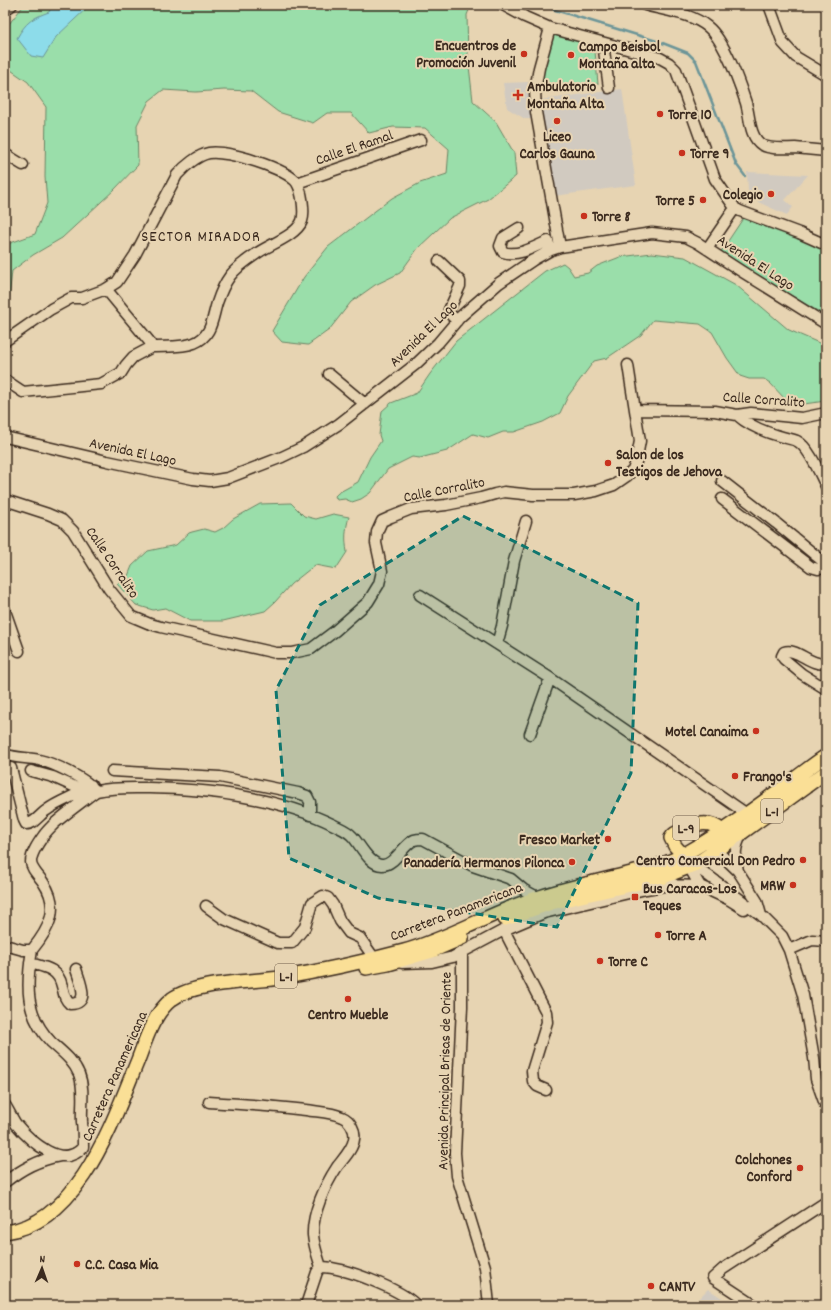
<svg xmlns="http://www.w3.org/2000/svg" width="831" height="1310" font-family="Dekko,sans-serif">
  <rect width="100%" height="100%" fill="#e7d4b2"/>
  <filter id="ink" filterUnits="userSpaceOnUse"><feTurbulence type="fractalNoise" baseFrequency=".025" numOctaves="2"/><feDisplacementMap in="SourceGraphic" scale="8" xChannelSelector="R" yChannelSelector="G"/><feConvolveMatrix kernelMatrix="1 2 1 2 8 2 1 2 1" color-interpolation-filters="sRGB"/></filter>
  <g filter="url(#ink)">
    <!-- built -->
    <path fill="#d1cac0" d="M 529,82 L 534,119 L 525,119 L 507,108 L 503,83 Z
      M 622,89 L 636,185 L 554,196 L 540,100 Z
      M 747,172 L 808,175 L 785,200 L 793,207 L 787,215 L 758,202 L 748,191 Z
      M 708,1289 L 733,1305 L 692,1305 Z"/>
    <!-- green -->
    <path fill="#9adeaa" stroke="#6a8464" d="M 24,5 L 471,5 L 467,15 L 468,57 L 473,101 L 496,122 L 514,153 L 516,176 L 488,199 L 450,218 L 418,248 L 400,273 L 375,285 L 351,302 L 329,330 L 308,345 L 282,342 L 272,331 L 304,277 L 328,247 L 392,198 L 420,183 L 447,174 L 449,149 L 425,128 L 393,127 L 369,133 L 351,113 L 327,113 L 313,123 L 278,112 L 251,91 L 224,90 L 196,92 L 163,90 L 149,101 L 137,125 L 138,165 L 114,190 L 62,238 L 33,255 L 12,271 L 9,298 L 5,298 L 5,245 L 35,234 L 47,203 L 45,177 L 46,107 L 28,82 L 5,66 L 5,29 Z
      M 554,30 L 594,40 L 598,84 L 543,92 L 543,70 Z
      M 746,214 L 826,250 L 826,316 L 720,253 Z
      M 652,253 L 685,257 L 736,285 L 789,330 L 826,346 L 826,401 L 796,405 L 785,399 L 770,383 L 764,379 L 749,379 L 740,376 L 727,358 L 712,332 L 700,324 L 653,320 L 641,335 L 607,358 L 594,361 L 568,396 L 560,413 L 543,422 L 514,432 L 503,432 L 488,438 L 473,434 L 447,451 L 420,458 L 412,457 L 388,469 L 370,493 L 361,499 L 352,502 L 345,499 L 337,500 L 335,496 L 338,493 L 358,482 L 370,457 L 381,441 L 379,435 L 382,411 L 391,403 L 417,393 L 430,374 L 456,341 L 545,271 L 563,263 L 568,267 L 574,276 L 588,273 L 597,266 L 620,257 Z
      M 291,503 L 304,516 L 316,519 L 333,514 L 349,517 C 345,530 345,540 347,552 L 336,569 L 315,565 L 291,584 L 275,602 L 265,611 L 223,621 L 190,621 L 165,608 L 153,610 L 136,605 L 117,584 L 128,576 L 132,566 L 148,551 L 176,545 L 189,533 L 192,532 L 204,529 L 215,532 L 223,528 L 233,519 L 260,504 Z"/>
    <!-- water -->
    <path fill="#8ddcea" stroke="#6c9598" d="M 52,5 L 90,5 L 56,37 L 43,58 L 31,56 L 17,38 C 26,22 32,18 49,12 Z"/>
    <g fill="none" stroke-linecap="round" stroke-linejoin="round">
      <!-- stream -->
      <path stroke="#6c9598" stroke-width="2.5" d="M 546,5 L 555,10 L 660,42 L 688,53 L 696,61 L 736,164 L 745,176"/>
      <defs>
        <path id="minor" d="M 503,5 L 525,17 L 550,28
          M 645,5 C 666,11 691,13 708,27 C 725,41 739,82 746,103 C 750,116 749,137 762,145 C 772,150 785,148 795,148 C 806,149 816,150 826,151
          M 769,5 L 783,43 L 796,57 L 826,75
          M 5,10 L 12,5
          M 603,43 L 609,88
          M 5,154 L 23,165
          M 297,183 L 421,140
          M 519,228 L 503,238 L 500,246 L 503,252 C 517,257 535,247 548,241 L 551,250
          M 560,247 L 536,112 L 535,90 L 539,68 L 550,28 L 660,58 L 669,63 L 676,70 L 715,179 L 735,208
          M 707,249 L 735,208 L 740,211 L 799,233 L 826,245
          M 439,261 L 460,281 L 460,286 L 449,310 L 450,314 L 457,321
          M 106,289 L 117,282 L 135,255 L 177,175 C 185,166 198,155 209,153 C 227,150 286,168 297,183 C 302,191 305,212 302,221 C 296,236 268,245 256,254 C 247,260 236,268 230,276 C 224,284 220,294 217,303 C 212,319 212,336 194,343 C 182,348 165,346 152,347
          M 5,341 L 51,309 L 71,298 L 82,298 L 106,289 L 149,341 L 152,347 L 133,357 L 126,365 L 121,373 L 101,384 L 23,392 L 5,380
          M 628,365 L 635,410
          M 329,374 L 365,404
          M 737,415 C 748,425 765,432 779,436 C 785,438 792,439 797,441 C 809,447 820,474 826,486
          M 5,437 L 107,461 L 193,479 L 210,481 L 228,478 L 282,457 L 303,447 L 339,424 L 416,364 L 438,343 L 460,317 L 499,283 L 533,260 L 551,250 L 560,247 L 652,233 L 686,237 L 698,243 L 741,271 L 826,324
          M 722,481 L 776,523 L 826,564
          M 722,499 L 811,567 L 818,569 L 826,568
          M 5,500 L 48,514 L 62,520 L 73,531 L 109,589 L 131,616 L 150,624 L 161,627 L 276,653 L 292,653 L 311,649 L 335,631 L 368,602 L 379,584 L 382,571 L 376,543 L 377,532 L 382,521 L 391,517 L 411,509 L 446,505 L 481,498 L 495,494 L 504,492 L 533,495 L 574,495 L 596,491 L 614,485 L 627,476 L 633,470 L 636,462 L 640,441 L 635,410 L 715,411 L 737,415 L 751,413 L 802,418 L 826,413
          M 420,595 L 550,678 L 747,814
          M 5,611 L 19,651
          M 497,644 L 502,626 L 514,561 L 526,521
          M 826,663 C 811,667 797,647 784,652 L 782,656 L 784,659 L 802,674 L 826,689
          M 530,734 L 550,678
          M 5,754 C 16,759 28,757 39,760 C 54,763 86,779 95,790
          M 11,768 L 24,820 L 26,824 C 35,824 40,814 47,810 C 60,800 78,796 91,785
          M 31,771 L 53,777 L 82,790
          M 112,771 L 220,777 L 298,793 L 307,796 L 310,802 L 310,815
          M 712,846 L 738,871 L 757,901 L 761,915
          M 683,855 L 694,865 L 761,915 L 782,936 L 789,950 L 803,995 L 814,1058 L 816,1079 L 826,1107
          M 685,860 L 700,886
          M 738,871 C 735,854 734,849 742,833
          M 668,885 L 700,886 L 728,899 L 744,909
          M 206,906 L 224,919 L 278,943 L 292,943 L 305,927 L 312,903 L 323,896 L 328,898 L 333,905 L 340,921 L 349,933 L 360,938 L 374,958
          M 504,930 L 546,1012 L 547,1022 L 532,1071 L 533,1081 L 537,1086 L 546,1090
          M 5,945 L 23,950 L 32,950 C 49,929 61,908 43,882 C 39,876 31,869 31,862 C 31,853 39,842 44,835 C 46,832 49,829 52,826 C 55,822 94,792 97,791 C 113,787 133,788 149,788 C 209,789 280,798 334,825 C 340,828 348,831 352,836 C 360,844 369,865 382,865 C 394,866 403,845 414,840 C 417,839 420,839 423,839 L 473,866 L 511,879 L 524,890 L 537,897
          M 789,950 L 812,940 L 826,941
          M 462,952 L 462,1007 L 455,1153 L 457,1176 L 485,1267 L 489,1305
          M 30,963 C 44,967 58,968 62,986 C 64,993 64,999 70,1004 C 91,1004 80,982 76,969
          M 402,963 L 432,962 L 453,957 L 504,930 L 544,913 L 646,889 L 674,884
          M 209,1102 C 242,1104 274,1106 306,1110 C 318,1112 331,1112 342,1117 C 350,1120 356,1131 354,1139 C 353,1149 343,1159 337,1167 C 325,1185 312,1214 313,1235 C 314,1247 318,1257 321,1267
          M 5,1105 C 9,1111 12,1118 16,1124 C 30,1141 63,1171 83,1147 C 83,1138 83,1131 82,1122 C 81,1107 85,1089 79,1074 C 73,1060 62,1052 51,1042 C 25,1015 26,985 32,950
          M 5,1182 C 22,1169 38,1160 60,1156
          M 306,1305 L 317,1272 L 321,1267 C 344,1267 400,1289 416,1305
          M 754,1305 L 713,1278 L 723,1269 L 826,1202"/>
        <path id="major" d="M 683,855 L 675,846 L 671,838 C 673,834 676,833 681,831 C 693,824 710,819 722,831
          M 505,919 L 551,903 L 661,878 L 694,865 L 743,832 L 826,772
          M 366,968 L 388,964 L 432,951 L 462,938
          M 5,1232 C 80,1223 113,1120 138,1060 C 146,1039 153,1014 172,999 C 195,982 251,982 280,978 C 321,971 363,962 404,951 C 451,938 493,911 540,897 C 567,888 595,882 623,875 C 644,870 666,865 685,854 C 723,832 758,806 793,780 C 804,772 815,763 826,756"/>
      </defs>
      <!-- minor casing -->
      <use href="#minor" stroke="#3b2a1e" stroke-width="13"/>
      <!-- major casing -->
      <use href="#major" stroke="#3b2a1e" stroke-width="16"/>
      <!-- minor -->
      <use href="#minor" stroke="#e7d4b2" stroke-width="10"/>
      <!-- major -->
      <use href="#major" stroke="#fadf96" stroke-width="13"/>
    </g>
  </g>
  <!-- marked area -->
  <path fill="#0f766e" fill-opacity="0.2" stroke="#0f766e" stroke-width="3" stroke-dasharray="8 5" stroke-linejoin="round" d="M 463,516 L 638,603 L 631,773 L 557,927 L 378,898 L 289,858 L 276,690 L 320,605 Z"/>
  <!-- markers -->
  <g fill="#c8321e" stroke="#e7d4b2" stroke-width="1.5">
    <circle cx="524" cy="54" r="4"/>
    <circle cx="571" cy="55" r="4"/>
    <path d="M516 89h4v4h4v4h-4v4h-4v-4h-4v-4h4z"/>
    <circle cx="660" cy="114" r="4"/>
    <circle cx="557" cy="121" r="4"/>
    <circle cx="682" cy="153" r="4"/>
    <circle cx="771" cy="194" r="4"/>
    <circle cx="703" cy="200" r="4"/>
    <circle cx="584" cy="216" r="4"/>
    <circle cx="608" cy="463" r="4"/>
    <circle cx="756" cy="731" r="4"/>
    <circle cx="735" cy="776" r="4"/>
    <circle cx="608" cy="839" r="4"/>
    <circle cx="803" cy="860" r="4"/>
    <circle cx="572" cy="862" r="4"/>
    <circle cx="793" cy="885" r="4"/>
    <rect x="631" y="893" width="8" height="8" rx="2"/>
    <circle cx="658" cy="935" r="4"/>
    <circle cx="600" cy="961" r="4"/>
    <circle cx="348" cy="999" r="4"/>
    <circle cx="800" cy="1168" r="4"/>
    <circle cx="77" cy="1264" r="4"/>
    <circle cx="651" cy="1286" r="4"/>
  </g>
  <g text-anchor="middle" stroke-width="4" stroke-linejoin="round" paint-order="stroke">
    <!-- shield labels -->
    <g fill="#e7d4b2" stroke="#6f5d4a" stroke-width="1">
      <rect x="761" y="799" width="22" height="24" rx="3"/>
      <rect x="673" y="816" width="26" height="24" rx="3"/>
      <rect x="275" y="964" width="22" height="24" rx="3"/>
    </g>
    <g font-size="14" font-weight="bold" fill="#3b2a1e">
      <text x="772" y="816">L-1</text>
      <text x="686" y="833">L-9</text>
      <text x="286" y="981">L-1</text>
    </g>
    <!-- poi labels -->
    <g font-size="15" font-weight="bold" fill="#3b2a1e" stroke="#e7d4b2" text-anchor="start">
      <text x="516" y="50" text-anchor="end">Encuentros de<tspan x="516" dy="17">Promoción Juvenil</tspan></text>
      <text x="579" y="51">Campo Beisbol<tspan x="579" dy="17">Montaña alta</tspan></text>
      <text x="527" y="91">Ambulatorio<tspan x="527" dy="17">Montaña Alta</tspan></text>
      <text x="668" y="119">Torre 10</text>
      <text x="557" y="141" text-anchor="middle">Liceo<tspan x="557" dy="17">Carlos Gauna</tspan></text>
      <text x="690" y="158">Torre 9</text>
      <text x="763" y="199" text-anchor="end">Colegio</text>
      <text x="695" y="205" text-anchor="end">Torre 5</text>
      <text x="592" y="221">Torre 8</text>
      <text x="616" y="459">Salon de los<tspan x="616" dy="17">Testigos de Jehova</tspan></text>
      <text x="748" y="736" text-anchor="end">Motel Canaima</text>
      <text x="743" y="781">Frango's</text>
      <text x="600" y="844" text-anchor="end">Fresco Market</text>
      <text x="795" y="865" text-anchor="end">Centro Comercial Don Pedro</text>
      <text x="564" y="867" text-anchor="end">Panadería Hermanos Pilonca</text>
      <text x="785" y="890" text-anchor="end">MRW</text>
      <text x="643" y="893">Bus Caracas-Los<tspan x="643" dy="17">Teques</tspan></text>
      <text x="666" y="940">Torre A</text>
      <text x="608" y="966">Torre C</text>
      <text x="348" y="1019" text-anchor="middle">Centro Mueble</text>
      <text x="792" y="1164" text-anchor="end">Colchones<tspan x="792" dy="17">Conford</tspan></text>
      <text x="85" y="1269">C.C. Casa Mia</text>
      <text x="659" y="1291">CANTV</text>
    </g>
    <!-- street labels -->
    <g font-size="15" fill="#3b2a1e" stroke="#e7d4b2">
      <text transform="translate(354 147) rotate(-19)" y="5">Calle El Ramal</text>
      <text transform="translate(756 262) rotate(33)" y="5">Avenida El Lago</text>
      <text transform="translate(423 333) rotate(-44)" y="5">Avenida El Lago</text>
      <text transform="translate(764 399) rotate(4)" y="5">Calle Corralito</text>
      <text transform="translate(133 451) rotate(12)" y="5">Avenida El Lago</text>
      <text transform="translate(444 489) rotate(-11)" y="5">Calle Corralito</text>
      <text transform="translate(113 562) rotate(56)" y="5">Calle Corralito</text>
      <text transform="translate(456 911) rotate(-21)" y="5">Carretera Panamericana</text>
      <text transform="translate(444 1071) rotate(-89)" y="5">Avenida Principal Brisas de Oriente</text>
      <text transform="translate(114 1076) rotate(-66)" y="5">Carretera Panamericana</text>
    </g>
    <!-- neighbourhood labels -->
    <g font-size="16" letter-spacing="1" fill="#3b2a1e" stroke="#e7d4b2">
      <text x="201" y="241">SECTOR MIRADOR</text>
    </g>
  </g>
  <!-- margin -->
  <rect width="831" height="1310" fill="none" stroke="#e7d4b2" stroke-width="20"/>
  <rect x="10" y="10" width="811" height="1290" fill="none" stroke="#3b2a1e" stroke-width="1.5" filter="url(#ink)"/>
  <!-- north arrow -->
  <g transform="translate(42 1268) rotate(2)" stroke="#e7d4b2" stroke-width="3" paint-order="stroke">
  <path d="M0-3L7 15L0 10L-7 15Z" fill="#3b2a1e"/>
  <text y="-6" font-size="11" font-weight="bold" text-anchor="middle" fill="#3b2a1e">N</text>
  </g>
</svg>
